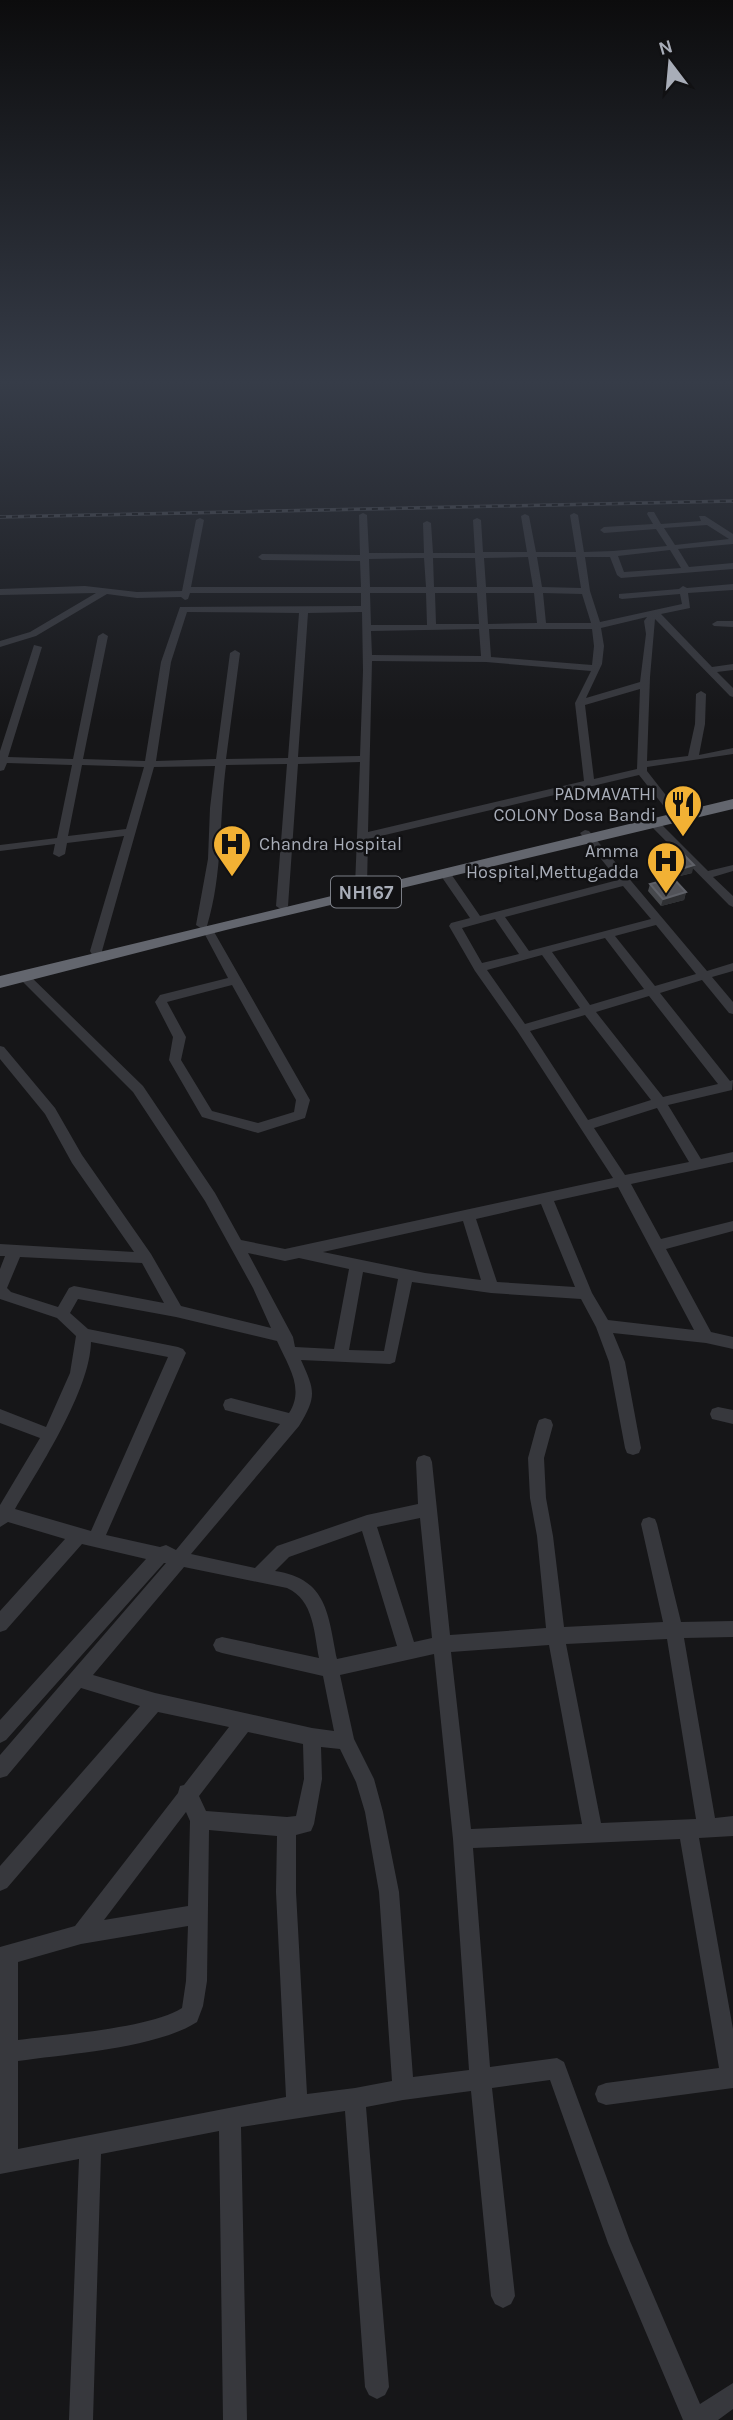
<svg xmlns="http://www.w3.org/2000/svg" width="733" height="2420" font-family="Karla,sans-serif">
  <rect width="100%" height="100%" fill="#161618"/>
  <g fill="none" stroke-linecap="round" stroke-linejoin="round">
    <!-- minor -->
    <path fill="#37383d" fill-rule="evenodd" d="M 648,512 L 654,512 L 661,524 L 701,521 L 699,516 L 705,516 L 733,534 L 733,544 L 678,549 L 689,567 L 733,563 L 733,569 L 621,578 L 617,575 L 610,557 L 585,557 L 590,591 L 600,622 L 682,604 L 680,594 L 622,599 L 619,598 L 619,594 L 679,589 L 683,586 L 687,588 L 733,584 L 733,590 L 688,593 L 690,608 L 661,614 L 712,667 L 733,664 L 733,670 L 717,672 L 733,688 L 733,697 L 730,696 L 655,619 L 650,677 L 647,761 L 688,756 L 695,724 L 696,694 L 701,691 L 706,694 L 705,724 L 699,755 L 733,748 L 733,754 L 647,767 L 647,771 L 679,812 L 674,815 L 670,814 L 639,775 L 368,839 L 367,886 L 361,889 L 355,886 L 360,762 L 298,764 L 288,906 L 282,910 L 276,906 L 287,764 L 226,765 C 219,819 223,874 207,926 L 213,930 L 310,1100 L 305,1118 L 258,1133 L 202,1117 L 169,1060 L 173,1037 L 155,1002 L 160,995 L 228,978 L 202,929 L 196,925 L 208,859 L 210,808 L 215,766 L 154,767 L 102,951 L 105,957 L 99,961 L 95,960 L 90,951 L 124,836 L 67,843 L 65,854 L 59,857 L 53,854 L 55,844 L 0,851 L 0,845 L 57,838 L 72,765 L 7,763 L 4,770 L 0,771 L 0,751 L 34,645 L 42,647 L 8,757 L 73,759 L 98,636 L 103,633 L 108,636 L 83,759 L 145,761 L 161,662 L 180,607 L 361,606 L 361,593 L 190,593 L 188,599 L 185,600 L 181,597 L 137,598 L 107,594 L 36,636 L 0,647 L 0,641 L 30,632 L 96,593 L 0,595 L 0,589 L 85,586 L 137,592 L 182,591 L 196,520 L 200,518 L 204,520 L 191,587 L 361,587 L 360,561 L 262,560 L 258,557 L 262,554 L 360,555 L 359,515 L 363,513 L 367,515 L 369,553 L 424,553 L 423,523 L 427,521 L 431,523 L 433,553 L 475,553 L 473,520 L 477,518 L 481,520 L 483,552 L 527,552 L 521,516 L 525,514 L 529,516 L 536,552 L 576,552 L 570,515 L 574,513 L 578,515 L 584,552 L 613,551 L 667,546 L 656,529 L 604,533 L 600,530 L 604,527 L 653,524 L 647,514 ZM 707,525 L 729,539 L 675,545 L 664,528 ZM 670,550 L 681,568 L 624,572 L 618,556 ZM 528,557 L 533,587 L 486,587 L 484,558 ZM 537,557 L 576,557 L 581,588 L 542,587 ZM 424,558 L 426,587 L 370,587 L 369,559 ZM 433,558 L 475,558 L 477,587 L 434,587 ZM 370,593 L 426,593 L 427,625 L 371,625 ZM 435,593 L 477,593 L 479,624 L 436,624 ZM 486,593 L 534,593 L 537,623 L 488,624 ZM 543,593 L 582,594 L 591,623 L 546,623 ZM 187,612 L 299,613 L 288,758 L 226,759 L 240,653 L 235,650 L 230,653 L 216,759 L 156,761 L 171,662 ZM 362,612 L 363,671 L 360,756 L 298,757 L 308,613 ZM 647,617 L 644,621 L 646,634 L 640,682 L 586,698 L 602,664 L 604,646 L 601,628 ZM 479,629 L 481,656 L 372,655 L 371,631 ZM 489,629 L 592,629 L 594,646 L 592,665 L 491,657 ZM 372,661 L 486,662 L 591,671 L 575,703 L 584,781 L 368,832 ZM 640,689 L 637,769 L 594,779 L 585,705 ZM 82,765 L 144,767 L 126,829 L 68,836 ZM 232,985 L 296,1100 L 294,1112 L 258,1123 L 212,1111 L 181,1060 L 186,1037 L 167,1002 Z
      M 717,621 L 733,621 L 733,627 L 714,626 L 712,624 Z
      M 654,820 L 658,821 L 708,871 L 733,865 L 733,871 L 713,877 L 733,896 L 733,907 L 729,905 L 650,825 L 650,821 Z
      M 585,830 L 589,831 L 707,971 L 733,963 L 733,971 L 712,977 L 733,1002 L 733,1014 L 729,1013 L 702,980 L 660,993 L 730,1081 L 733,1080 L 732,1090 L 668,1105 L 701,1159 L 733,1152 L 733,1162 L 631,1184 L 661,1239 L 733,1221 L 733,1231 L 666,1249 L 711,1332 L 733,1337 L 733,1349 L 706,1343 L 613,1333 L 625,1362 L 641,1448 L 639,1453 L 633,1455 L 627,1453 L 625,1448 L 609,1362 L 596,1327 L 581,1299 L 491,1293 L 412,1282 L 395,1362 L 390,1364 L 301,1360 C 315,1391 317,1396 299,1426 L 191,1554 L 255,1568 L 277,1546 L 367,1515 L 418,1504 L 416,1462 L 418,1457 L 424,1455 L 430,1457 L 432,1462 L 450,1635 L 546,1628 L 537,1536 L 530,1498 L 528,1458 L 537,1425 L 539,1420 L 545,1418 L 551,1420 L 553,1425 L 544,1458 L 546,1498 L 553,1536 L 564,1627 L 663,1622 L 641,1524 L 643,1519 L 649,1517 L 655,1519 L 657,1524 L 681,1622 L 733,1621 L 733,1637 L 684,1638 L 715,1818 L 733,1816 L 733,1836 L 699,1838 L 733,2029 L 733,2088 L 606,2105 L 598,2102 L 595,2094 L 598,2086 L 606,2083 L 719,2068 L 680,1839 L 473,1848 L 490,2067 L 557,2058 L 564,2062 L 630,2241 L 700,2404 L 733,2383 L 733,2409 L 718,2420 L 683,2420 L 608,2243 L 550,2080 L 492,2088 L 515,2296 L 511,2304 L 503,2308 L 495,2304 L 491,2296 L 471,2091 L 403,2100 L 366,2107 L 389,2387 L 385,2395 L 377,2399 L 369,2395 L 365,2387 L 345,2111 L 241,2127 L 247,2420 L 223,2420 L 219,2131 L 101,2154 L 93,2420 L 69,2420 L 79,2159 L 0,2174 L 0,1947 L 75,1926 L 178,1793 L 180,1786 L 184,1785 L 229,1727 L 158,1712 L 7,1888 L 0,1891 L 0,1866 L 140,1706 L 81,1688 L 7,1776 L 0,1778 L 0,1755 L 166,1563 L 164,1563 L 6,1740 L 0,1743 L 0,1720 L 146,1559 L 82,1544 L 6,1630 L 0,1632 L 0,1611 L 65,1539 L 8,1522 L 0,1527 L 0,1505 L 40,1438 L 0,1423 L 0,1409 L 46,1427 L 70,1373 L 76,1336 L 57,1318 L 0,1299 L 0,1269 L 5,1256 L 0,1256 L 0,1244 L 134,1252 L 72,1163 L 45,1114 L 0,1059 L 0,1046 L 4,1047 L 55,1108 L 82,1155 L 151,1254 L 181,1306 L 271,1328 L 253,1288 L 205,1201 L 133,1092 L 17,976 L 19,973 L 27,973 L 143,1086 L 215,1193 L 241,1240 L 285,1249 L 613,1178 L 518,1032 L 475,971 L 449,926 L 451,923 L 470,918 L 439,873 L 441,871 L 449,871 L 480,916 L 618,880 L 580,833 ZM 623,886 L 651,919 L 529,951 L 505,917 ZM 495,919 L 519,954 L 482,963 L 462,928 ZM 656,925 L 696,974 L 655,986 L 615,936 ZM 605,938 L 644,989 L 590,1005 L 552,952 ZM 542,955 L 580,1008 L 525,1024 L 487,970 ZM 649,996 L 718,1084 L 663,1097 L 596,1012 ZM 585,1015 L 651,1100 L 588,1120 L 530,1031 ZM 657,1108 L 689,1162 L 625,1175 L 594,1128 ZM 618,1187 L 694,1330 L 608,1320 L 592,1293 L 554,1201 ZM 541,1204 L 575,1287 L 497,1282 L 476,1219 ZM 463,1221 L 481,1280 L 425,1273 L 323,1252 ZM 248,1253 L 285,1261 L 299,1258 L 349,1269 L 334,1349 L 295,1347 L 293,1337 ZM 20,1257 L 142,1263 L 164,1303 L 74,1286 L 69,1288 L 58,1307 L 11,1292 L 7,1288 ZM 363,1272 L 398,1279 L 384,1351 L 349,1350 ZM 78,1299 L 176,1317 L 277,1341 C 288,1366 305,1388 289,1413 L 231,1398 L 225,1400 L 223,1405 L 225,1410 L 280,1424 L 176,1550 L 166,1545 L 160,1547 L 106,1535 L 186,1353 L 183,1349 L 178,1347 L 88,1329 L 70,1313 ZM 91,1342 L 168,1357 L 91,1531 L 15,1509 C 40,1467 90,1390 91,1342 ZM 420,1518 L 432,1638 L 414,1642 L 377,1527 ZM 362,1531 L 397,1646 L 337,1659 C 328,1615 328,1579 275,1571 L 289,1557 ZM 184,1567 L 287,1588 C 314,1600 314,1633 319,1658 L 222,1637 L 216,1639 L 213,1645 L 216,1651 L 222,1653 L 323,1676 L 334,1731 L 312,1728 L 155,1693 L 93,1675 ZM 667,1639 L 696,1819 L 601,1823 L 566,1644 ZM 549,1645 L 582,1824 L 471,1829 L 451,1652 ZM 434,1654 L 453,1839 L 469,2070 L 413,2077 L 399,1892 L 383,1812 L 374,1779 L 354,1739 L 340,1675 ZM 248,1732 L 303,1744 L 304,1779 L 296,1816 L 287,1817 L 206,1811 L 199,1796 ZM 321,1747 L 340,1749 L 356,1782 L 365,1812 L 379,1892 L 392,2081 L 355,2088 L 307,2094 L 296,1892 L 296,1835 L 311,1831 L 314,1824 L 322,1779 ZM 186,1812 L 190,1821 L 188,1906 L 104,1920 ZM 209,1830 L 277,1836 L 276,1892 L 286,2097 L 18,2149 L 18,2061 C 67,2054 157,2048 197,2022 L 203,2006 L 207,1981 ZM 188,1926 L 186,1981 L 182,2008 C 151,2028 58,2035 18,2040 L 18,1962 L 81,1944 Z
      M 718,1407 L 733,1410 L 733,1424 L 712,1419 L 710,1414 L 712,1409 Z"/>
    <!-- highway -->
    <path fill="#63666e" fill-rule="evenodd" d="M 733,799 L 733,809 L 226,930 L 0,988 L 0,976 Z"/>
    <defs>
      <path id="rail" d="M 0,517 L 733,501"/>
    </defs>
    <!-- rail casing -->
    <use href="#rail" stroke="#4a4c52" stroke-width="3.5"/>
    <!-- rail -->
    <use href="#rail" stroke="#111113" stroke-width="2" stroke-dasharray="6" stroke-linecap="butt"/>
  </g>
  <!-- wall -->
  <path fill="#47494d" d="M 667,858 L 692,873 L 676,877 L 665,866 Z
    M 650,884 L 686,892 L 684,900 L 661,906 L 648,891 Z"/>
  <!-- shaded-wall -->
  <path fill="#2f3033" d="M 694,865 L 692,873 L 676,877 L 677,870 Z
    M 686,892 L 684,900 L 661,906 L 663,899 Z"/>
  <!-- building -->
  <path fill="#525359" stroke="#5f6168" stroke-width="2" d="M 683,854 L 694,865 L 677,870 L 667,858 Z
    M 673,878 L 686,892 L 663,899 L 650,884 Z"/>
  <!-- sky -->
  <linearGradient id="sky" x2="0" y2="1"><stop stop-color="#0c0c0d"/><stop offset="0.53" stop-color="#363c48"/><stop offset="1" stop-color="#363c48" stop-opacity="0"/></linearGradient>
  <rect width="733" height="721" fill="url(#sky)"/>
  <!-- icons -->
  <defs>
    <symbol id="restaurant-pin" viewBox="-11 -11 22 30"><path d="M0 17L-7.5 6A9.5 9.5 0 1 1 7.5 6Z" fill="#f2b134" stroke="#111113"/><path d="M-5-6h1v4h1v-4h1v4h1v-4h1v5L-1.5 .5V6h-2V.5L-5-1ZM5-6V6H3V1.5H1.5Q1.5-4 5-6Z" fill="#111"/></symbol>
    <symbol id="hospital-pin" viewBox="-11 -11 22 30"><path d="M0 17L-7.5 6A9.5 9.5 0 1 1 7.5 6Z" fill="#f2b134" stroke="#111113"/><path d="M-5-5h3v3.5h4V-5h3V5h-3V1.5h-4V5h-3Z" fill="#111"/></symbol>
  </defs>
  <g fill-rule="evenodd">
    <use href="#restaurant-pin" x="661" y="782" width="44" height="60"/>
    <use href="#hospital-pin" x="210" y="822" width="44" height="60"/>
    <use href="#hospital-pin" x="644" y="839" width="44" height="60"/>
  </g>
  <g text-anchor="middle" stroke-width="5" stroke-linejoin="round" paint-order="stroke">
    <!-- far-poi labels -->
    <g font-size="18" fill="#a8adb8" stroke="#111113" text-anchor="end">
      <text x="656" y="800">PADMAVATHI<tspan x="656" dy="21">COLONY Dosa Bandi</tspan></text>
      <text x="259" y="850" text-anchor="start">Chandra Hospital</text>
      <text x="639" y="857">Amma<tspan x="639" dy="21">Hospital,Mettugadda</tspan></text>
    </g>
    <!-- shield labels -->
    <rect fill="#111113" stroke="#7b7e86" stroke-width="2" x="331" y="876.5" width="70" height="31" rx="5"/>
    <g font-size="19" font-weight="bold" fill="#a8adb8">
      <text x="366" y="899">NH167</text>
    </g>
  </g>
  <!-- north arrow -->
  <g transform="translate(670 63) rotate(344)" stroke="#111113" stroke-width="5" paint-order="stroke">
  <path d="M0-5L12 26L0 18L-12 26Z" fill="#a8adb8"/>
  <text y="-10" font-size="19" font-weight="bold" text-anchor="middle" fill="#a8adb8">N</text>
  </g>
</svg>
